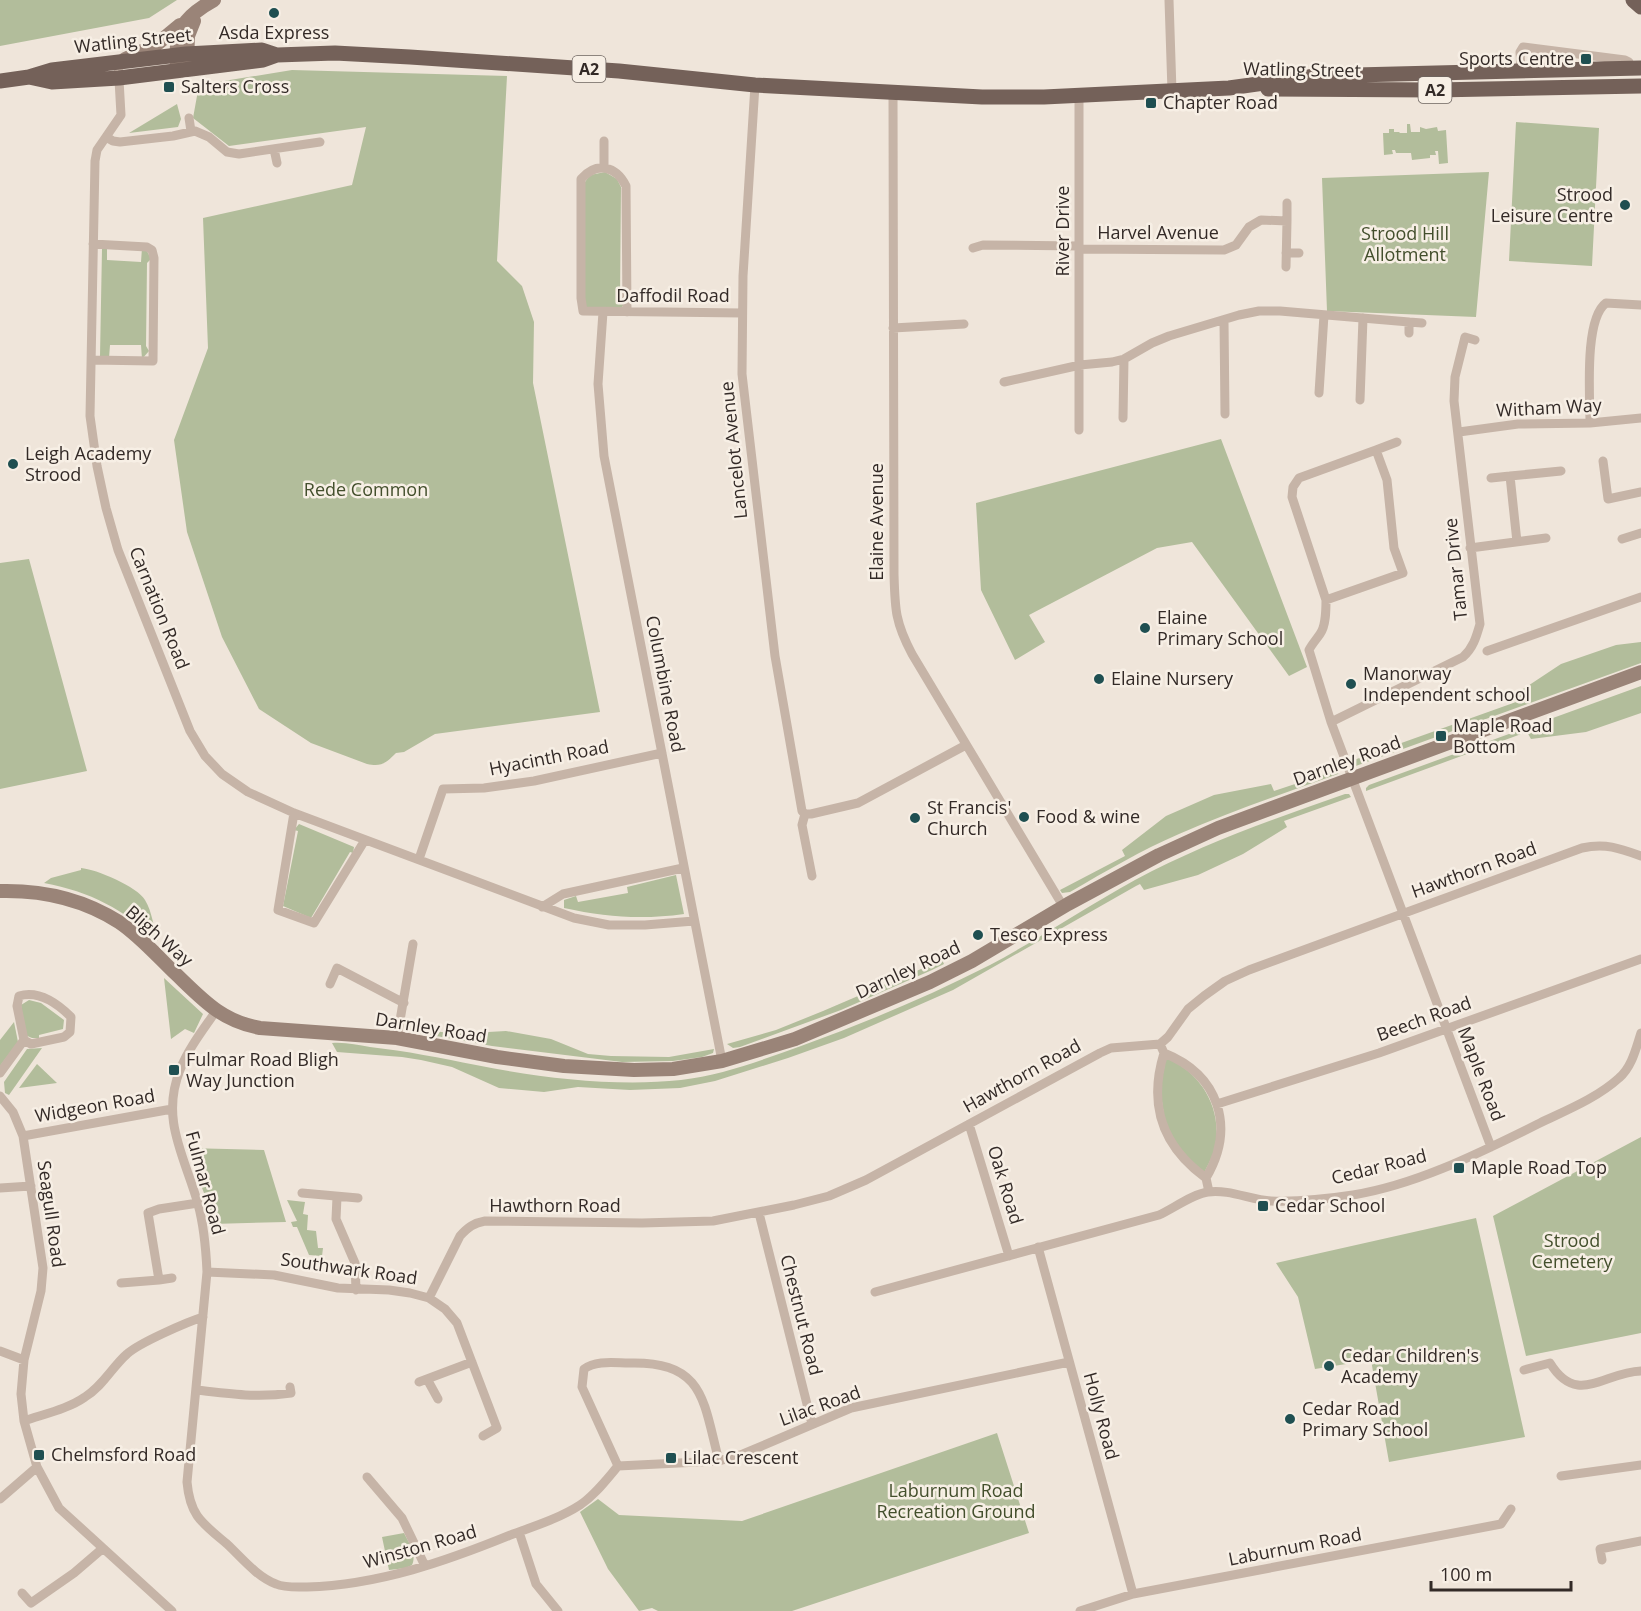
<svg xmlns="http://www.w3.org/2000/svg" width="1641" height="1611" font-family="'Open Sans',sans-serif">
  <rect width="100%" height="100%" fill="#efe5da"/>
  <!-- green -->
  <path fill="#b2bd9b" d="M 0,0 L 177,0 L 149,18 L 0,46 Z
    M 292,70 L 507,76 L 497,261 L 522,286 L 534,322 L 533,383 L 600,712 L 435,734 L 404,752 L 396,753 C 386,763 382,767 367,764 L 311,743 L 259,709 L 222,637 L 187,532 L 174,440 L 208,348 L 203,218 L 352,185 L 366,127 L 229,146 L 193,118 L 199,85 Z
    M 177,104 L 181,119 L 178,127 L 129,133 Z
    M 1516,122 L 1599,128 L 1592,266 L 1509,261 Z
    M 1407,124 L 1410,124 L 1411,132 L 1420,132 L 1420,127 L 1426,129 L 1437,127 L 1438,131 L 1446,130 L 1448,163 L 1439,164 L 1438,151 L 1435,151 L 1436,155 L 1430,155 L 1430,158 L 1412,160 L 1411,153 L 1396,153 L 1395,150 L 1392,150 L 1393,154 L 1384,155 L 1383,133 L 1389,133 L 1389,129 L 1394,129 L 1394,132 L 1399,132 L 1400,133 L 1407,133 Z
    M 605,172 L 617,179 L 621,187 L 620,297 L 624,298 L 624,304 L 621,309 L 585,307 L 585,182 L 590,175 Z
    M 1489,172 L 1476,317 L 1327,311 L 1322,178 Z
    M 107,247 L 107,260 L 141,262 L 142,248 L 147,251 L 151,259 L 147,263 L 146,346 L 149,351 L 142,359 L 141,345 L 110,345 L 109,358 L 100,356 L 102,249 Z
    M 1221,439 L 1307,667 L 1289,676 L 1192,542 L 1157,548 L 1029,615 L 1045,642 L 1015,660 L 981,590 L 976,503 Z
    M 29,559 L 87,771 L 0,789 L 0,563 Z
    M 1641,642 L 1641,663 L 1353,767 L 1351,761 L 1516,702 L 1514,695 L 1561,664 L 1616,645 Z
    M 1641,686 L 1641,713 L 1586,732 L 1531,739 L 1527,732 L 1366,791 L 1366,788 L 1369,785 Z
    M 1340,769 L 1338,774 C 1285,793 1231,811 1179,834 C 1142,850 1106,871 1070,892 L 1062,893 L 1060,890 L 1125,856 L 1122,850 L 1166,816 L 1214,795 L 1271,784 L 1274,791 Z
    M 1345,794 L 1349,794 L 1351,797 L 1284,821 L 1287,827 L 1243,854 L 1198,875 L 1144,890 L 1140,884 L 1136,886 L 953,990 L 844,1038 L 788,1058 L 715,1081 L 680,1088 L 630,1090 L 578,1087 L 544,1092 L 499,1088 L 452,1067 L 421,1060 L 402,1057 L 337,1052 L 332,1043 C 346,1042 357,1045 370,1047 C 406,1051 441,1058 476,1065 C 541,1078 616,1087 681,1080 C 722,1075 762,1060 801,1046 C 865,1023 929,996 990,965 C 1039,939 1086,907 1135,880 C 1202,844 1273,819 1345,794 Z
    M 299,824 L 354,847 L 353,853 L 350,852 L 311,918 L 283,906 L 298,831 L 294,830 Z
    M 81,868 C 96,869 138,887 145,900 C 152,911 154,929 158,941 C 123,909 91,892 44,883 L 51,878 L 81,870 Z
    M 676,875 L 684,914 C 641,920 606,917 564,908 L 564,900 L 576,896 L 578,902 L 628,893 L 627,887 Z
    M 942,960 L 944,964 L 932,970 L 841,1010 L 740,1047 L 733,1048 L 727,1044 L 776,1030 L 823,1011 Z
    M 164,978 L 203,1014 L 194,1033 L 185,1029 L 171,1039 Z
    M 29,1000 L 41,1003 L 64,1020 L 63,1029 L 39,1035 L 39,1038 L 32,1038 L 25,1035 L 21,1005 Z
    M 14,1022 L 18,1042 L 0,1066 L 0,1040 Z
    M 407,1025 L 425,1027 L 424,1029 L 453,1034 L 506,1031 L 551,1039 L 588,1054 L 611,1056 L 669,1057 L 714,1049 L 713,1053 L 702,1057 L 673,1061 L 622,1062 L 492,1046 L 414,1032 L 409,1030 Z
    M 42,1048 L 9,1095 L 5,1093 L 4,1082 L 27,1049 Z
    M 1166,1058 C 1201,1072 1223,1109 1215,1147 C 1213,1156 1208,1165 1204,1173 L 1181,1153 L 1165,1122 L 1160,1088 Z
    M 37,1064 L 57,1083 L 19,1088 Z
    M 1641,1137 L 1641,1333 L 1526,1356 L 1493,1216 Z
    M 187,1148 L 264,1150 L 286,1222 L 212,1224 L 209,1202 L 207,1201 Z
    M 287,1200 L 305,1202 L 303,1214 L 308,1215 L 307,1230 L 316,1231 L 318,1248 L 323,1248 L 322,1256 L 309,1255 L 297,1227 L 293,1227 L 291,1222 L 297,1221 Z
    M 1476,1218 L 1525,1437 L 1389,1462 L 1371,1360 L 1315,1369 L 1298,1297 L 1276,1263 Z
    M 997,1433 L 1029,1533 L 792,1611 L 658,1611 L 652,1608 L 639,1611 L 608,1569 L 580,1512 L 598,1499 L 619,1515 L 742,1521 Z
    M 404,1533 C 409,1543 417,1554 412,1565 L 406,1568 L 389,1570 L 382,1537 Z"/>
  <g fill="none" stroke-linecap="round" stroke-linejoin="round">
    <!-- street -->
    <path stroke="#c6b4a7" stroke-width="9" d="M 1169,0 L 1172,91
      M 118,62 L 121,115 L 97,150 L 95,161 L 90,416 L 97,466 L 106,508 L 118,550 L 190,731 L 205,756 L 222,774 L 248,792 L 294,813 L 574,918 L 609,925 L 645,925 L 694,921
      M 1521,71 L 1520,52 L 1523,47 L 1625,60 L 1629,62 L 1630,69
      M 755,85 L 743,276 L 742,374 L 775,656 L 802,811 L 805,814 L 811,814 L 858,803 L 966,745
      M 893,92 L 894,574 C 895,609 895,622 912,654 L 1063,906
      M 189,118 L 191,131
      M 106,137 L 113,141 L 120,142 L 173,136 L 195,131 L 209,137 L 227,152 L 239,154 L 320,142
      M 604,141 L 604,167
      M 274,149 L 277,163
      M 1287,221 L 1287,203
      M 973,248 L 983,245 L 1079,246
      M 1079,249 L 1224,250 L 1236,245 L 1249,227 L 1261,220 L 1287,221 L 1286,267
      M 1286,253 L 1299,253
      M 603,312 L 598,384 L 604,456 L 722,1061
      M 627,312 L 626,186 C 616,166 597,161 581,179 L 581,298 L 583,311 L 742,313
      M 1224,321 L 1225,414
      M 1409,322 L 1422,323
      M 893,328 L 964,324
      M 92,360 L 153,361 L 154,258 L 152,250 L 147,247 L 93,244
      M 1004,382 L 1080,365 L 1112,362 L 1124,359 L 1152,343 L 1169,336 L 1239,315 L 1259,311 L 1280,311 L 1409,322 L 1409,333
      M 1319,393 L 1324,315
      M 1360,400 L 1363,318
      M 1123,418 L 1124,359
      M 1590,423 C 1590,396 1584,319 1606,303 L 1641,305
      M 1079,430 L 1079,97
      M 1459,432 L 1518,424 L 1590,423 L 1641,418
      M 1376,450 L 1397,442
      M 1603,461 L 1608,499 L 1641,492
      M 1491,478 L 1510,476
      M 1622,539 L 1641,533
      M 1517,542 L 1510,476 L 1561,471
      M 1470,548 L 1546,538
      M 1326,600 L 1403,573 L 1394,548 L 1387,480 L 1376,450 L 1299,478 L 1293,487 L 1292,497 L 1326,600 C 1326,610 1326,626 1320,634 C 1316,640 1312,644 1309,650 L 1331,722 L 1491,1147
      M 1487,651 L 1641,597
      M 1331,722 L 1463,657 C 1473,648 1476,638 1480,624 L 1454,401 L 1455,377 L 1465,337 L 1475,340
      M 294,813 L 278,910 L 314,923 L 365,840
      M 805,814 L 802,825 L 812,876
      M 419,859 L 443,789 L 484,788 L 534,781 L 662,753
      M 542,907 L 563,894 L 683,868
      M 330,984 L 337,968 L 404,1003
      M 216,1011 C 203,1030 188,1049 180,1070 C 160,1120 185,1157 198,1204 C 204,1226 206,1249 207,1272 L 187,1482 C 190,1516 202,1523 227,1544 C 241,1557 257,1577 276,1584 C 285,1588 297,1587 307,1587 C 379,1585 447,1561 513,1534 C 535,1526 560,1518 580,1505 C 595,1495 606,1480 618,1466
      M 397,1038 L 413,944
      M 1160,1044 L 1164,1053 C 1148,1105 1162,1146 1206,1178 L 1209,1192
      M 1164,1053 C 1219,1075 1236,1127 1206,1178
      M 0,1073 L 24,1040 L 17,1006 L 19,996 C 39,990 57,1003 71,1017 L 70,1032 L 64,1037 L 31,1044 L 24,1040
      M 0,1096 L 13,1112 L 23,1136 L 43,1268 L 41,1291 L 24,1360 L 21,1394 L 24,1421 L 37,1467 L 59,1508 L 172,1611
      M 1217,1104 L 1379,1053 L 1641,959
      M 969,1124 L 1009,1256
      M 23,1136 L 172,1109
      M 0,1188 L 31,1186
      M 302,1193 L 358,1198
      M 337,1197 L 336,1219 L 355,1263 L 356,1290
      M 759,1213 L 812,1424
      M 1038,1247 L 1133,1594
      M 207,1272 L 274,1275 L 338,1288 L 389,1290 L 410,1293 L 429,1298 L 445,1309 L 457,1323 L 497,1428 L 483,1436
      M 159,1280 L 172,1278
      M 121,1283 L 159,1280 L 148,1213 L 159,1209 L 198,1203
      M 875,1292 L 1159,1215 C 1174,1208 1193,1194 1208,1192 C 1229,1189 1251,1200 1271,1201 C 1298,1202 1327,1199 1353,1195 C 1419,1184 1481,1152 1540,1123 C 1567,1110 1597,1098 1619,1078 C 1632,1067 1636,1048 1641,1033
      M 429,1298 L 460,1236 C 468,1227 474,1223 485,1221 L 642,1223 L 713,1221 L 794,1205 L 829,1196 L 866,1180 L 1100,1053 L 1111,1048 L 1160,1044 L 1168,1037 L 1188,1009 L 1204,996 L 1225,981 L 1249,970 L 1582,848 C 1605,843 1619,848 1641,856
      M 0,1351 L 24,1360
      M 1524,1370 L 1550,1363 C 1577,1407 1604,1372 1641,1371
      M 427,1379 L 438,1399
      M 419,1382 L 472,1362
      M 197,1390 C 229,1394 259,1398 291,1393 L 290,1387
      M 24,1421 C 44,1414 68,1409 85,1397 C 103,1386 112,1367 127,1354 C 139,1343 187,1322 203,1317
      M 618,1466 L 719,1461 L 743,1454 L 851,1408 L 1069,1362
      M 618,1466 L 582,1387 L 584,1369 C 596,1360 615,1363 629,1363 C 705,1361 703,1401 719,1461
      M 1561,1476 L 1641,1465
      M 367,1477 L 402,1518 L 425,1566
      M 0,1499 L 37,1467
      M 519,1532 L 536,1584 L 558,1611
      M 1602,1560 L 1600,1549 L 1641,1541
      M 22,1593 L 31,1603 L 74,1573 L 102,1549
      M 1080,1611 L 1133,1594 L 1501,1524 L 1511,1509"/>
    <!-- secondary -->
    <path stroke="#9a8478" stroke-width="14" d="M 125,59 L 157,44 L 180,25
      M 187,63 L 188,36 L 194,21
      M 177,66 C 174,31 183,17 214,0
      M 0,891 C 42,890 83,899 119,922 C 140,936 158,957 177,975 C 204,1001 222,1021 260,1028 L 397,1038 L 497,1057 L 564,1066 L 634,1070 L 673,1069 L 722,1061 L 795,1039 L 930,982 L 972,961 L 1068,904 L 1159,855 L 1218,828 L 1641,672"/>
    <!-- primary -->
    <path stroke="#746159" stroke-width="15" d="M 1633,0 L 1641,7
      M 29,77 L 52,82 L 119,78 L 263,60 L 277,55 L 335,53 L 410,57 L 619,71 L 755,85 L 982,97 L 1044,97 L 1229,88 L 1315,76 L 1641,68
      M 0,81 L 29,77 L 52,70 L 186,54 L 262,50 L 277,55
      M 1268,89 L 1435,90 L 1641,86"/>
  </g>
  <!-- markers -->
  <g fill="#1f4f51" stroke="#f7efe5" stroke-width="2">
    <circle cx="274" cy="13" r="6"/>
    <rect x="1580" y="53" width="12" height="12" rx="3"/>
    <rect x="163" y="81" width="12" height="12" rx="3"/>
    <rect x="1145" y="97" width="12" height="12" rx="3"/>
    <circle cx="1625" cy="205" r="6"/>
    <circle cx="13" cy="464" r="6"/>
    <circle cx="1145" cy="628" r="6"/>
    <circle cx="1099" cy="679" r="6"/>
    <circle cx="1351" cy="684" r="6"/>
    <rect x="1435" y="730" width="12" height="12" rx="3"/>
    <circle cx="1024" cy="817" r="6"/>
    <circle cx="915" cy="818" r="6"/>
    <circle cx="978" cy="935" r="6"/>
    <rect x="168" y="1064" width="12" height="12" rx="3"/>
    <rect x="1453" y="1162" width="12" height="12" rx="3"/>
    <rect x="1257" y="1200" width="12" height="12" rx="3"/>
    <circle cx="1329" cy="1366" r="6"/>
    <circle cx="1290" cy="1419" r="6"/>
    <rect x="33" y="1449" width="12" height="12" rx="3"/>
    <rect x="665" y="1452" width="12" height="12" rx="3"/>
  </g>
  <g text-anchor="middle" stroke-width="5" stroke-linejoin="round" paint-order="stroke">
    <!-- shield labels -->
    <g fill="#f7efe5" stroke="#6e6560" stroke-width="1.5">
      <rect x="572.5" y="56" width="33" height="26" rx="4.5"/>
      <rect x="1418.5" y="77" width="33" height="26" rx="4.5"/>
    </g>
    <g font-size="16" font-weight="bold" fill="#332a27">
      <text x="589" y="75">A2</text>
      <text x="1435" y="96">A2</text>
    </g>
    <!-- poi labels -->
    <g font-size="18" fill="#332a27" stroke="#f7efe5" text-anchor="start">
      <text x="274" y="39" text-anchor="middle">Asda Express</text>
      <text x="1574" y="65" text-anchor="end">Sports Centre</text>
      <text x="181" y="93">Salters Cross</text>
      <text x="1163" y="109">Chapter Road</text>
      <text x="1613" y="201" text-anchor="end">Strood<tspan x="1613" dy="21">Leisure Centre</tspan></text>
      <text x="25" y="460">Leigh Academy<tspan x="25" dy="21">Strood</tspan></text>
      <text x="1157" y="624">Elaine<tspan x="1157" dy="21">Primary School</tspan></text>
      <text x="1363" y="680">Manorway<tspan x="1363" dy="21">Independent school</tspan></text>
      <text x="1111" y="685">Elaine Nursery</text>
      <text x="1453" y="732">Maple Road<tspan x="1453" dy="21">Bottom</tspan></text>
      <text x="927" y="814">St Francis'<tspan x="927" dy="21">Church</tspan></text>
      <text x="1036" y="823">Food &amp; wine</text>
      <text x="990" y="941">Tesco Express</text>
      <text x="186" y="1066">Fulmar Road Bligh<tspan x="186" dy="21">Way Junction</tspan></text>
      <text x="1471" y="1174">Maple Road Top</text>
      <text x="1275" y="1212">Cedar School</text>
      <text x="1341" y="1362">Cedar Children's<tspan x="1341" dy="21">Academy</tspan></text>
      <text x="1302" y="1415">Cedar Road<tspan x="1302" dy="21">Primary School</tspan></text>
      <text x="51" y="1461">Chelmsford Road</text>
      <text x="683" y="1464">Lilac Crescent</text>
    </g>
    <!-- street labels -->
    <g font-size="18" fill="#332a27" stroke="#f7efe5">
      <text transform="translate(133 41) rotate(-6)" y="6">Watling Street</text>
      <text transform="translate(1302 70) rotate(1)" y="6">Watling Street</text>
      <text transform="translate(1063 231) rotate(-90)" y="6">River Drive</text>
      <text x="1158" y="239">Harvel Avenue</text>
      <text x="673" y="302">Daffodil Road</text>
      <text transform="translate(1549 408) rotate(-3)" y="6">Witham Way</text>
      <text transform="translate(734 450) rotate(-96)" y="6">Lancelot Avenue</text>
      <text transform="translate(877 522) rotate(-90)" y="6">Elaine Avenue</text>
      <text transform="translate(1456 569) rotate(-96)" y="6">Tamar Drive</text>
      <text transform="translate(159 608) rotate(68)" y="6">Carnation Road</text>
      <text transform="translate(665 684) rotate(79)" y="6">Columbine Road</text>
      <text transform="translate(549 758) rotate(-11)" y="6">Hyacinth Road</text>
      <text transform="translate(1347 761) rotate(-20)" y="6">Darnley Road</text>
      <text transform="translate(1474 870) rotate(-20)" y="6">Hawthorn Road</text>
      <text transform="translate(159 936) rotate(41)" y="6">Bligh Way</text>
      <text transform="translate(908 970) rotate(-25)" y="6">Darnley Road</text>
      <text transform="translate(1424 1019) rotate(-20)" y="6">Beech Road</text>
      <text transform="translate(431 1028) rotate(9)" y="6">Darnley Road</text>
      <text transform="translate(1481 1074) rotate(69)" y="6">Maple Road</text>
      <text transform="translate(1022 1076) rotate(-29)" y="6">Hawthorn Road</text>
      <text transform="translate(95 1106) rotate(-10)" y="6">Widgeon Road</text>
      <text transform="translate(1379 1167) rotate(-14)" y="6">Cedar Road</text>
      <text transform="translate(205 1183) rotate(75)" y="6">Fulmar Road</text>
      <text transform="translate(1005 1185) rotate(73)" y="6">Oak Road</text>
      <text x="555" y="1212">Hawthorn Road</text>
      <text transform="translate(51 1214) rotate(82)" y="6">Seagull Road</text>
      <text transform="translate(349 1269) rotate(8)" y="6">Southwark Road</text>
      <text transform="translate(801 1315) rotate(76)" y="6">Chestnut Road</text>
      <text transform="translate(820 1406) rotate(-20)" y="6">Lilac Road</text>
      <text transform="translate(1101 1416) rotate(75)" y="6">Holly Road</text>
      <text transform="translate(420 1547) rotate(-16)" y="6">Winston Road</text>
      <text transform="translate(1295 1547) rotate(-11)" y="6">Laburnum Road</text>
    </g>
    <!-- park labels -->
    <g font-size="18" fill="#434f2c" stroke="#f7efe5">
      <text x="1405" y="240">Strood Hill<tspan x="1405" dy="21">Allotment</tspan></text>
      <text x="366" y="496">Rede Common</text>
      <text x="1572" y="1247">Strood<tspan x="1572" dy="21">Cemetery</tspan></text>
      <text x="956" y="1497">Laburnum Road<tspan x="956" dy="21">Recreation Ground</tspan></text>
    </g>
  </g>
  <!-- scale -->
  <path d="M1431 1581v9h140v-9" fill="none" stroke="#332a27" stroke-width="3"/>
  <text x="1440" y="1581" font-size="18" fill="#332a27" stroke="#f7efe5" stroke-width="4.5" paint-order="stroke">100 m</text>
</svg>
